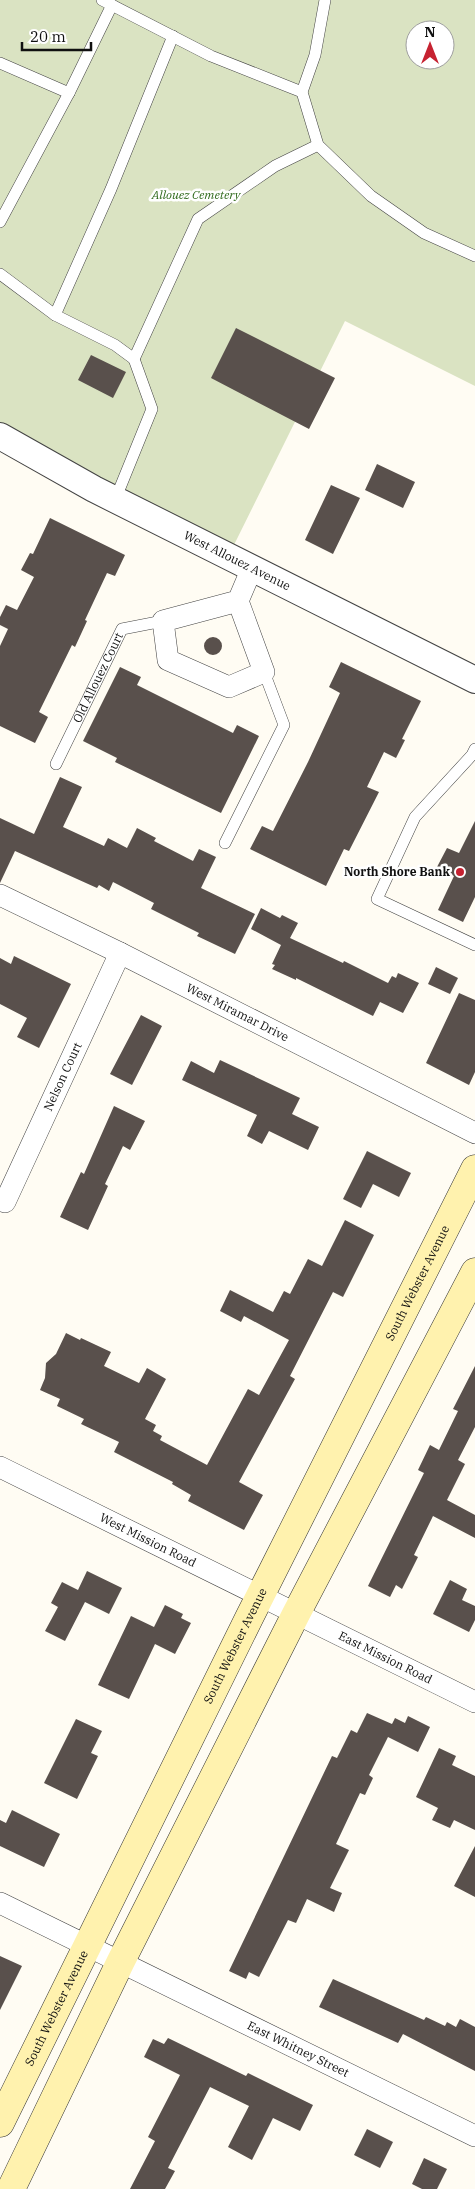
<svg xmlns="http://www.w3.org/2000/svg" width="475" height="2189" font-family="'IBM Plex Serif',serif">
  <rect width="100%" height="100%" fill="#fffcf3"/>
  <!-- cemetery -->
  <path fill="#dae3c2" fill-rule="evenodd" d="M 0,0 L 475,0 L 475,386 L 345,321 L 228,557 L 0,436 ZM 415,30 L 445,30 L 445,60 L 415,60 Z"/>
  <!-- building -->
  <path fill="#59504c" d="M 236,328 L 335,378 L 309,429 L 211,378 Z
    M 91,355 L 126,372 L 113,398 L 78,380 Z
    M 377,464 L 415,482 L 403,508 L 365,490 Z
    M 331,485 L 360,498 L 333,554 L 305,540 Z
    M 50,518 L 125,555 L 115,576 L 107,573 L 85,620 L 87,621 L 75,647 L 72,645 L 39,712 L 48,717 L 35,743 L 0,726 L 0,646 L 8,629 L 0,625 L 0,617 L 6,605 L 17,610 L 34,577 L 21,570 L 30,553 L 33,554 Z
    M204 646a9 9 0 1 1 18 0a9 9 0 1 1-18 0Z
    M 341,662 L 421,701 L 402,739 L 405,740 L 396,758 L 384,752 L 367,787 L 379,792 L 349,851 L 344,849 L 326,886 L 250,849 L 262,826 L 273,831 L 308,762 L 340,693 L 329,687 Z
    M 120,667 L 141,677 L 137,685 L 233,733 L 237,725 L 259,736 L 221,813 L 115,762 L 117,758 L 83,741 Z
    M 60,777 L 82,787 L 63,827 L 104,846 L 108,838 L 127,848 L 137,828 L 156,838 L 154,841 L 193,861 L 199,849 L 216,857 L 201,888 L 255,914 L 235,954 L 197,936 L 199,933 L 151,909 L 154,903 L 113,882 L 109,891 L 99,885 L 97,888 L 15,851 L 0,883 L 0,818 L 34,834 Z
    M 475,821 L 475,897 L 463,922 L 438,910 L 454,876 L 437,867 L 447,848 L 459,853 Z
    M 261,908 L 280,918 L 282,915 L 298,923 L 290,938 L 343,963 L 344,961 L 388,983 L 392,976 L 396,978 L 398,973 L 419,983 L 403,1013 L 380,1002 L 373,1016 L 296,978 L 296,980 L 272,969 L 275,965 L 272,964 L 281,945 L 251,929 Z
    M 14,956 L 71,984 L 39,1048 L 17,1037 L 27,1018 L 0,1004 L 0,958 L 11,964 Z
    M 436,967 L 458,978 L 450,994 L 428,984 Z
    M 459,993 L 475,1000 L 475,1072 L 469,1085 L 426,1063 Z
    M 141,1015 L 162,1026 L 132,1085 L 110,1074 Z
    M 220,1060 L 300,1098 L 292,1114 L 319,1127 L 308,1150 L 269,1131 L 262,1144 L 247,1136 L 257,1115 L 182,1080 L 191,1061 L 214,1073 Z
    M 114,1106 L 145,1121 L 130,1150 L 123,1146 L 105,1184 L 108,1186 L 88,1230 L 60,1217 L 81,1172 L 84,1174 Z
    M 367,1151 L 411,1173 L 399,1197 L 373,1184 L 361,1208 L 343,1199 Z
    M 345,1220 L 374,1235 L 343,1297 L 333,1292 L 290,1376 L 295,1379 L 239,1482 L 263,1495 L 244,1530 L 188,1501 L 191,1495 L 172,1484 L 173,1482 L 114,1452 L 119,1442 L 81,1424 L 84,1419 L 57,1406 L 60,1399 L 40,1390 L 45,1378 L 46,1363 L 56,1354 L 66,1333 L 80,1340 L 81,1338 L 111,1352 L 104,1366 L 139,1383 L 147,1368 L 166,1379 L 145,1419 L 156,1425 L 153,1431 L 162,1436 L 160,1440 L 207,1465 L 248,1389 L 259,1395 L 289,1340 L 244,1316 L 241,1322 L 220,1311 L 230,1290 L 273,1312 L 284,1291 L 290,1294 L 308,1259 L 322,1266 Z
    M 475,1366 L 475,1427 L 458,1460 L 465,1464 L 447,1500 L 475,1515 L 475,1538 L 433,1516 L 414,1555 L 418,1557 L 402,1589 L 396,1585 L 390,1597 L 368,1586 L 424,1473 L 418,1470 L 430,1445 L 439,1450 L 458,1411 L 453,1409 Z
    M 87,1571 L 122,1588 L 109,1614 L 85,1602 L 65,1641 L 45,1631 L 58,1607 L 51,1603 L 62,1582 L 78,1590 Z
    M 450,1580 L 467,1589 L 462,1600 L 475,1606 L 475,1620 L 469,1632 L 433,1614 Z
    M 165,1605 L 183,1614 L 181,1618 L 191,1623 L 175,1654 L 155,1644 L 129,1699 L 98,1685 L 131,1616 L 154,1627 Z
    M 367,1713 L 392,1724 L 395,1718 L 405,1723 L 408,1716 L 430,1727 L 418,1752 L 388,1737 L 369,1775 L 373,1778 L 365,1795 L 360,1793 L 336,1844 L 349,1850 L 330,1888 L 342,1893 L 334,1912 L 307,1899 L 296,1923 L 288,1920 L 259,1977 L 249,1972 L 246,1979 L 229,1971 L 332,1756 L 337,1758 L 351,1730 L 357,1733 Z
    M 76,1719 L 102,1731 L 91,1753 L 98,1756 L 77,1799 L 44,1783 Z
    M 439,1748 L 456,1756 L 452,1765 L 475,1776 L 475,1830 L 454,1820 L 450,1828 L 432,1820 L 438,1808 L 416,1797 Z
    M 12,1810 L 60,1834 L 44,1867 L 0,1846 L 0,1820 L 6,1823 Z
    M 475,1846 L 475,1897 L 454,1886 Z
    M 0,1956 L 22,1966 L 0,2010 Z
    M 333,1979 L 424,2020 L 426,2017 L 445,2026 L 447,2022 L 456,2027 L 460,2019 L 475,2027 L 475,2071 L 403,2034 L 398,2043 L 319,2007 Z
    M 168,2038 L 246,2076 L 248,2073 L 313,2105 L 300,2131 L 273,2118 L 252,2160 L 228,2147 L 249,2106 L 210,2087 L 168,2168 L 175,2171 L 165,2189 L 130,2189 L 155,2141 L 148,2137 L 180,2075 L 144,2057 L 153,2039 L 164,2044 Z
    M 367,2129 L 393,2142 L 380,2168 L 354,2155 Z
    M 424,2158 L 447,2169 L 437,2189 L 422,2189 L 412,2184 Z"/>
  <g fill="none" stroke-linecap="round" stroke-linejoin="round">
    <defs>
      <g id="service">
        <path d="M 102,0 L 211,56 L 302,92"/>
        <path d="M 325,0 L 315,55 L 302,92 L 318,145 L 371,196 L 424,233 L 475,256"/>
        <path d="M 0,63 L 69,93"/>
        <path d="M 0,222 L 69,93 L 112,5"/>
        <path d="M 0,274 L 55,315 L 111,189 L 173,36"/>
        <path d="M 55,315 L 115,345 L 134,359 L 198,219 L 275,166 L 318,145"/>
        <path d="M 115,500 L 152,409 L 134,359"/>
        <path d="M 475,749 L 472,755 L 415,817 L 377,899 L 475,945"/>
        <path id="s1" d="M 56,764 L 122,629 L 163,621"/>
        <path d="M 225,843 L 284,725 L 264,672"/>
      </g>
      <g id="minor">
        <path d="M 238,601 L 163,621 L 168,660 L 229,687 L 264,672 L 238,601 L 252,568"/>
        <path id="s2" d="M 0,895 L 120,953 L 475,1133"/>
        <path id="s3" d="M 5,1202 L 120,953"/>
        <path id="s4" d="M 0,1467 L 475,1702"/>
        <path id="s5" d="M 0,1903 L 475,2136"/>
      </g>
      <g id="tertiary">
        <path id="s6" d="M 0,436 L 94,489 L 475,680"/>
      </g>
      <g id="secondary">
        <path id="s7" d="M 0,2123 L 249,1618 L 475,1169"/>
        <path d="M 11,2189 L 120,1963 L 296,1614 L 475,1272"/>
      </g>
    </defs>
    <!-- service casing -->
    <use href="#service" stroke="#434343" stroke-width="12"/>
    <!-- minor casing -->
    <use href="#minor" stroke="#434343" stroke-width="22"/>
    <!-- tertiary casing -->
    <use href="#tertiary" stroke="#434343" stroke-width="28"/>
    <!-- secondary casing -->
    <use href="#secondary" stroke="#323232" stroke-width="29"/>
    <!-- service -->
    <use href="#service" stroke="#fff" stroke-width="11"/>
    <!-- minor -->
    <use href="#minor" stroke="#fff" stroke-width="21"/>
    <!-- tertiary -->
    <use href="#tertiary" stroke="#fff" stroke-width="26"/>
    <!-- secondary -->
    <use href="#secondary" stroke="#fff2ae" stroke-width="28"/>
  </g>
  <!-- markers -->
  <circle fill="#c62231" stroke="#fff" stroke-width="2" cx="460" cy="872" r="5"/>
  <g text-anchor="middle" stroke-width="5" stroke-linejoin="round" paint-order="stroke">
    <!-- park labels -->
    <g font-size="12" font-style="italic" fill="#316b1d" stroke="#fff">
      <text x="196" y="199">Allouez Cemetery</text>
    </g>
    <!-- street labels -->
    <g font-size="12" fill="#101010" stroke="#fff">
      <text dy="4" stroke="none"><textPath href="#s6" startOffset="268">West Allouez Avenue</textPath></text>
      <text dy="4" stroke="none"><textPath href="#s1" startOffset="96">Old Allouez Court</textPath></text>
      <text dy="4" stroke="none"><textPath href="#s2" startOffset="265">West Miramar Drive</textPath></text>
      <text dy="4" stroke="none"><textPath href="#s3" startOffset="138">Nelson Court</textPath></text>
      <text dy="4" stroke="none"><textPath href="#s7" startOffset="938">South Webster Avenue</textPath></text>
      <text dy="4" stroke="none"><textPath href="#s4" startOffset="165">West Mission Road</textPath></text>
      <text dy="4" stroke="none"><textPath href="#s7" startOffset="532">South Webster Avenue</textPath></text>
      <text dy="4" stroke="none"><textPath href="#s4" startOffset="430">East Mission Road</textPath></text>
      <text dy="4" stroke="none"><textPath href="#s7" startOffset="128">South Webster Avenue</textPath></text>
      <text dy="4" stroke="none"><textPath href="#s5" startOffset="332">East Whitney Street</textPath></text>
    </g>
    <!-- poi labels -->
    <g font-size="12" font-weight="bold" fill="#101010" stroke="#fff" text-anchor="end">
      <text x="450" y="876">North Shore Bank</text>
    </g>
  </g>
  <!-- north arrow -->
  <g transform="translate(430 45)"><circle r="24" fill="#ffffff" stroke="#9f9f9f"/>
  <path d="M0-4L9 19L0 12L-9 19Z" fill="#c62231"/>
  <text y="-8" font-size="14" font-weight="bold" text-anchor="middle" fill="#101010">N</text>
  </g>
  <!-- scale -->
  <path d="M22 42v8h69v-8" fill="none" stroke="#101010" stroke-width="2.5"/>
  <text x="30" y="42" font-size="15" fill="#101010" stroke="#ffffff" stroke-width="4" paint-order="stroke">20 m</text>
</svg>
